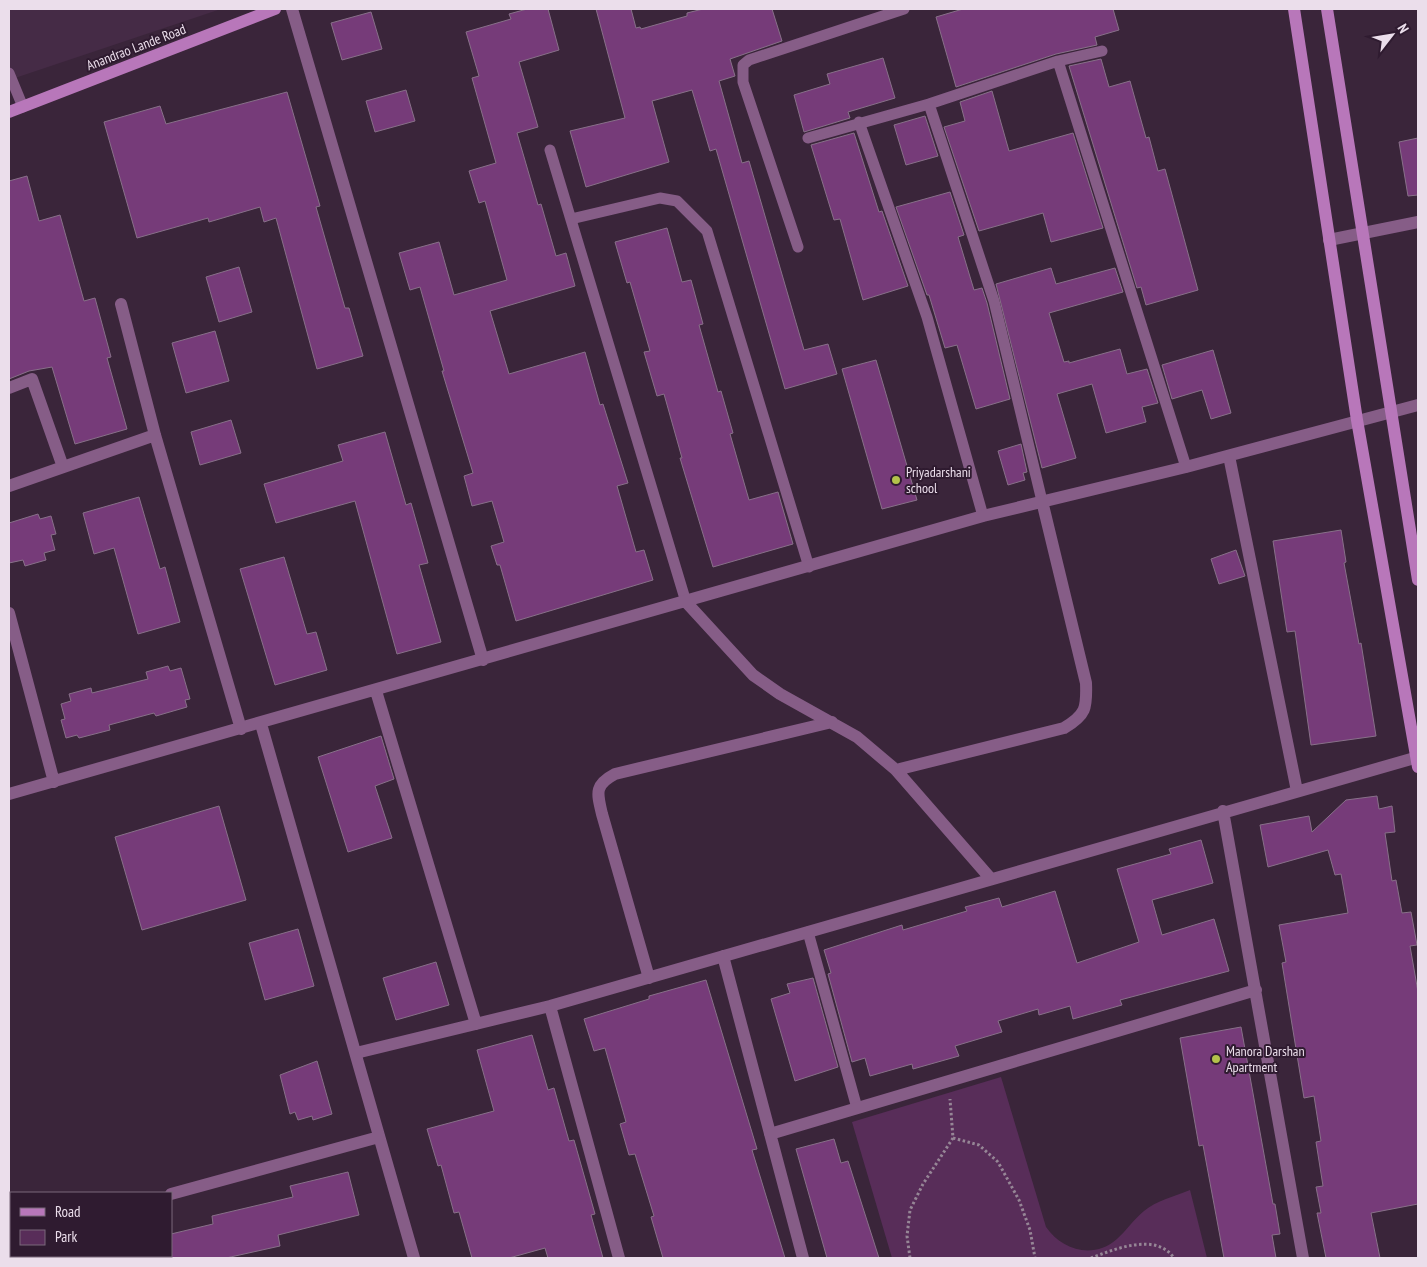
<svg xmlns="http://www.w3.org/2000/svg" width="1427" height="1267" font-family="'PT Sans Narrow',sans-serif">
  <rect width="100%" height="100%" fill="#3a253a"/>
  <!-- built -->
  <path fill="#452b46" d="M 9,9 L 221,9 L 9,80 Z"/>
  <!-- green -->
  <path fill="#582d59" d="M 1001,1077 L 1046,1227 C 1062,1250 1093,1260 1117,1239 C 1126,1231 1134,1219 1144,1211 C 1156,1201 1175,1196 1190,1190 L 1207,1258 L 892,1258 L 852,1122 Z"/>
  <!-- building -->
  <path fill="#763b79" stroke="#887089" d="M 527,9 L 548,9 L 559,50 L 519,62 L 538,127 L 517,133 L 538,205 L 541,204 L 556,256 L 566,253 L 575,286 L 490,311 L 509,374 L 585,352 L 600,405 L 603,404 L 628,483 L 617,486 L 636,552 L 644,550 L 653,580 L 516,621 L 500,565 L 497,565 L 491,546 L 504,542 L 492,501 L 472,506 L 464,476 L 473,473 L 442,371 L 444,371 L 420,287 L 410,290 L 399,253 L 439,242 L 454,295 L 507,280 L 485,201 L 479,203 L 469,171 L 496,163 L 472,78 L 479,76 L 466,32 L 511,19 L 509,14 Z
    M 596,9 L 631,9 L 636,28 L 640,27 L 641,29 L 687,16 L 687,13 L 703,9 L 772,9 L 782,41 L 730,59 L 735,76 L 719,81 L 742,163 L 749,161 L 804,350 L 828,344 L 837,374 L 785,389 L 716,149 L 710,151 L 692,90 L 652,101 L 669,162 L 586,187 L 570,131 L 625,118 Z
    M 963,9 L 1113,9 L 1119,30 L 1095,37 L 1097,45 L 1056,54 L 956,87 L 936,17 Z
    M 371,12 L 382,49 L 342,60 L 331,23 Z
    M 883,58 L 895,98 L 848,112 L 850,118 L 804,132 L 794,95 L 830,84 L 827,74 Z
    M 1101,59 L 1109,87 L 1130,81 L 1146,138 L 1149,137 L 1158,171 L 1165,169 L 1198,290 L 1146,305 L 1141,287 L 1137,288 L 1069,66 Z
    M 406,90 L 415,121 L 375,132 L 366,101 Z
    M 992,91 L 1009,151 L 1073,133 L 1103,228 L 1051,242 L 1043,213 L 979,231 L 944,127 L 965,121 L 960,102 Z
    M 287,92 L 320,206 L 316,207 L 345,308 L 349,308 L 363,356 L 317,369 L 276,218 L 264,222 L 260,207 L 209,222 L 208,218 L 137,238 L 104,122 L 160,106 L 166,124 Z
    M 925,116 L 938,156 L 906,165 L 894,125 Z
    M 854,133 L 879,212 L 882,211 L 908,286 L 863,300 L 840,219 L 834,220 L 811,145 Z
    M 1418,138 L 1418,195 L 1408,196 L 1399,142 Z
    M 27,176 L 39,221 L 60,215 L 84,301 L 95,298 L 111,357 L 107,358 L 127,429 L 75,444 L 52,367 L 29,371 L 9,379 L 9,181 Z
    M 950,192 L 964,235 L 958,237 L 974,290 L 982,288 L 987,303 L 1010,399 L 976,409 L 957,345 L 945,348 L 929,295 L 927,295 L 896,207 Z
    M 667,228 L 682,282 L 691,280 L 703,324 L 699,325 L 718,392 L 721,391 L 733,433 L 730,434 L 749,500 L 778,492 L 793,544 L 713,567 L 680,458 L 682,458 L 664,394 L 657,396 L 644,352 L 650,351 L 630,282 L 627,283 L 615,242 Z
    M 239,267 L 252,312 L 219,322 L 206,277 Z
    M 1051,268 L 1056,284 L 1115,268 L 1123,292 L 1049,313 L 1064,362 L 1069,361 L 1069,363 L 1120,349 L 1127,374 L 1147,369 L 1158,403 L 1142,407 L 1146,422 L 1106,433 L 1092,384 L 1057,394 L 1076,458 L 1042,468 L 996,284 Z
    M 215,331 L 229,381 L 186,393 L 172,343 Z
    M 1213,350 L 1231,413 L 1211,419 L 1202,390 L 1172,399 L 1162,365 Z
    M 876,360 L 917,500 L 882,509 L 842,369 Z
    M 231,420 L 241,453 L 200,465 L 191,432 Z
    M 385,432 L 406,505 L 411,503 L 428,563 L 419,565 L 441,642 L 397,654 L 355,501 L 276,523 L 264,484 L 343,461 L 338,445 Z
    M 1021,444 L 1027,472 L 1023,473 L 1025,480 L 1008,485 L 998,451 Z
    M 139,497 L 160,569 L 165,567 L 180,622 L 138,634 L 114,548 L 94,554 L 83,513 Z
    M 38,514 L 40,519 L 51,516 L 56,534 L 51,535 L 55,550 L 44,553 L 46,560 L 25,566 L 23,560 L 9,563 L 9,523 Z
    M 1341,530 L 1346,562 L 1344,563 L 1359,644 L 1361,643 L 1376,736 L 1311,745 L 1295,631 L 1287,632 L 1273,541 Z
    M 1236,550 L 1245,576 L 1219,584 L 1211,559 Z
    M 284,557 L 307,634 L 316,632 L 327,670 L 275,685 L 240,569 Z
    M 168,666 L 170,671 L 181,668 L 190,699 L 185,700 L 187,707 L 156,716 L 154,713 L 109,725 L 110,730 L 79,738 L 77,735 L 66,738 L 61,720 L 65,719 L 61,704 L 71,701 L 69,694 L 91,688 L 92,693 L 148,679 L 146,672 Z
    M 381,736 L 394,779 L 375,786 L 392,838 L 348,852 L 318,757 Z
    M 1377,796 L 1379,809 L 1392,806 L 1395,832 L 1385,833 L 1392,881 L 1396,880 L 1402,913 L 1411,912 L 1417,945 L 1410,946 L 1418,992 L 1418,1204 L 1371,1213 L 1380,1258 L 1326,1258 L 1317,1213 L 1321,1213 L 1316,1187 L 1323,1186 L 1316,1142 L 1321,1141 L 1314,1096 L 1304,1098 L 1282,963 L 1286,962 L 1279,925 L 1348,913 L 1341,874 L 1335,875 L 1328,850 L 1268,867 L 1260,825 L 1309,816 L 1312,832 L 1346,800 Z
    M 219,806 L 246,900 L 142,930 L 115,837 Z
    M 1201,840 L 1213,883 L 1152,900 L 1162,935 L 1214,919 L 1229,971 L 1120,1000 L 1122,1005 L 1073,1019 L 1070,1006 L 1039,1015 L 1038,1009 L 998,1021 L 1002,1032 L 955,1046 L 959,1056 L 913,1069 L 912,1064 L 870,1076 L 865,1058 L 852,1062 L 828,974 L 831,973 L 824,950 L 902,925 L 903,930 L 967,911 L 965,907 L 999,898 L 1002,907 L 1055,891 L 1077,963 L 1139,942 L 1117,869 L 1171,854 L 1169,849 Z
    M 298,929 L 314,986 L 265,1000 L 249,943 Z
    M 436,962 L 449,1005 L 396,1020 L 383,978 Z
    M 813,978 L 838,1067 L 795,1081 L 771,999 L 790,993 L 787,984 Z
    M 706,980 L 757,1149 L 752,1150 L 785,1258 L 663,1258 L 651,1217 L 654,1216 L 635,1154 L 629,1155 L 620,1124 L 626,1122 L 605,1048 L 594,1051 L 584,1019 L 649,999 L 649,996 Z
    M 1241,1027 L 1273,1204 L 1275,1204 L 1280,1234 L 1272,1235 L 1276,1258 L 1224,1258 L 1203,1145 L 1199,1146 L 1180,1038 Z
    M 532,1035 L 548,1090 L 554,1088 L 569,1141 L 574,1140 L 595,1214 L 591,1215 L 603,1258 L 548,1258 L 545,1248 L 509,1258 L 472,1258 L 459,1212 L 454,1213 L 441,1165 L 438,1166 L 427,1129 L 494,1111 L 477,1050 Z
    M 317,1061 L 332,1114 L 313,1120 L 312,1116 L 298,1120 L 295,1112 L 290,1114 L 280,1075 Z
    M 834,1139 L 841,1163 L 848,1161 L 879,1258 L 827,1258 L 796,1149 Z
    M 348,1172 L 359,1215 L 278,1235 L 280,1246 L 226,1258 L 171,1258 L 171,1234 L 213,1224 L 212,1216 L 293,1197 L 290,1186 Z"/>
  <g fill="none" stroke-linecap="round" stroke-linejoin="round">
    <!-- path -->
    <path stroke="#968696" stroke-width="3" stroke-dasharray="2.5 2.5" stroke-linecap="butt" d="M 953,1138 L 979,1145 L 998,1162 L 1019,1200 L 1030,1230 L 1035,1258
      M 910,1258 L 907,1236 L 910,1210 L 923,1184 L 953,1138 L 950,1099
      M 1091,1258 C 1115,1249 1156,1232 1174,1258"/>
    <!-- service -->
    <path stroke="#865d87" stroke-width="11" d="M 1058,61 L 1186,467
      M 9,73 L 23,107
      M 929,104 L 994,301 L 1042,501
      M 859,122 L 927,317 L 983,516
      M 808,138 L 929,104 L 1058,61 L 1102,51
      M 550,150 L 686,602
      M 571,219 L 660,198 L 677,201 L 707,231 L 809,567
      M 798,247 L 743,82 L 743,65 L 749,60 L 904,9
      M 808,932 L 857,1108"/>
    <!-- minor -->
    <path stroke="#865d87" stroke-width="12" d="M 292,9 L 483,660
      M 1329,240 L 1418,222
      M 121,304 L 155,435 L 241,729
      M 9,388 L 32,379 L 63,467
      M 1229,456 L 1297,791
      M 9,486 L 155,435
      M 686,602 L 753,675 L 780,694 L 857,737 L 896,770 L 991,879
      M 9,613 L 54,782
      M 376,691 L 476,1024
      M 261,724 L 414,1258
      M 896,770 L 1064,728 C 1086,715 1087,708 1086,683 L 1042,501
      M 9,794 L 983,516 L 1186,467 L 1418,405
      M 1223,811 L 1303,1258
      M 723,956 L 803,1258
      M 649,978 L 602,814 C 597,793 594,785 615,774 L 832,722
      M 550,1006 L 619,1258
      M 356,1053 L 550,1006 L 1418,757
      M 770,1134 L 1256,990
      M 171,1194 L 379,1137
      M 32,1258 L 33,1256"/>
    <!-- secondary -->
    <path stroke="#b877ba" stroke-width="12" d="M 1294,9 L 1357,420 L 1418,767
      M 1327,9 L 1418,580
      M 9,112 L 275,9"/>
  </g>
  <!-- markers -->
  <g fill="#b3c24b" stroke="#2f1b30" stroke-width="2">
    <circle cx="896" cy="480" r="5"/>
    <circle cx="1216" cy="1059" r="5"/>
  </g>
  <g text-anchor="middle" stroke-width="4" stroke-linejoin="round" paint-order="stroke">
    <!-- street labels -->
    <g font-size="14" fill="#ebdeeb" stroke="#2f1b30">
      <text transform="translate(136 47) rotate(-21)" y="5">Anandrao Lande Road</text>
    </g>
    <!-- poi labels -->
    <g font-size="14" fill="#ebdeeb" stroke="#2f1b30" text-anchor="start">
      <text x="906" y="477">Priyadarshani<tspan x="906" dy="16">school</tspan></text>
      <text x="1226" y="1056">Manora Darshan<tspan x="1226" dy="16">Apartment</tspan></text>
    </g>
  </g>
  <!-- border -->
  <rect width="1427" height="1267" fill="none" stroke="#ebdeeb" stroke-width="20"/>
  <!-- legend -->
  <rect x="10" y="1192" width="162" height="65" fill="#2f1b30" stroke="#7a697b"/>
  <rect x="20" y="1208" width="25" height="8" fill="#b877ba" stroke="#7a697b"/>
  <text x="55" y="1217" font-size="15" fill="#ebdeeb">Road</text>
  <rect x="20" y="1230" width="25" height="15" fill="#582d59" stroke="#7a697b"/>
  <text x="55" y="1242" font-size="15" fill="#ebdeeb">Park</text>
  <!-- north arrow -->
  <g transform="translate(1392 35) rotate(59)" stroke="#2f1b30" stroke-width="4" paint-order="stroke">
  <path d="M0-4L9 19L0 12L-9 19Z" fill="#ebdeeb"/>
  <text y="-8" font-size="14" font-weight="bold" text-anchor="middle" fill="#ebdeeb">N</text>
  </g>
</svg>
